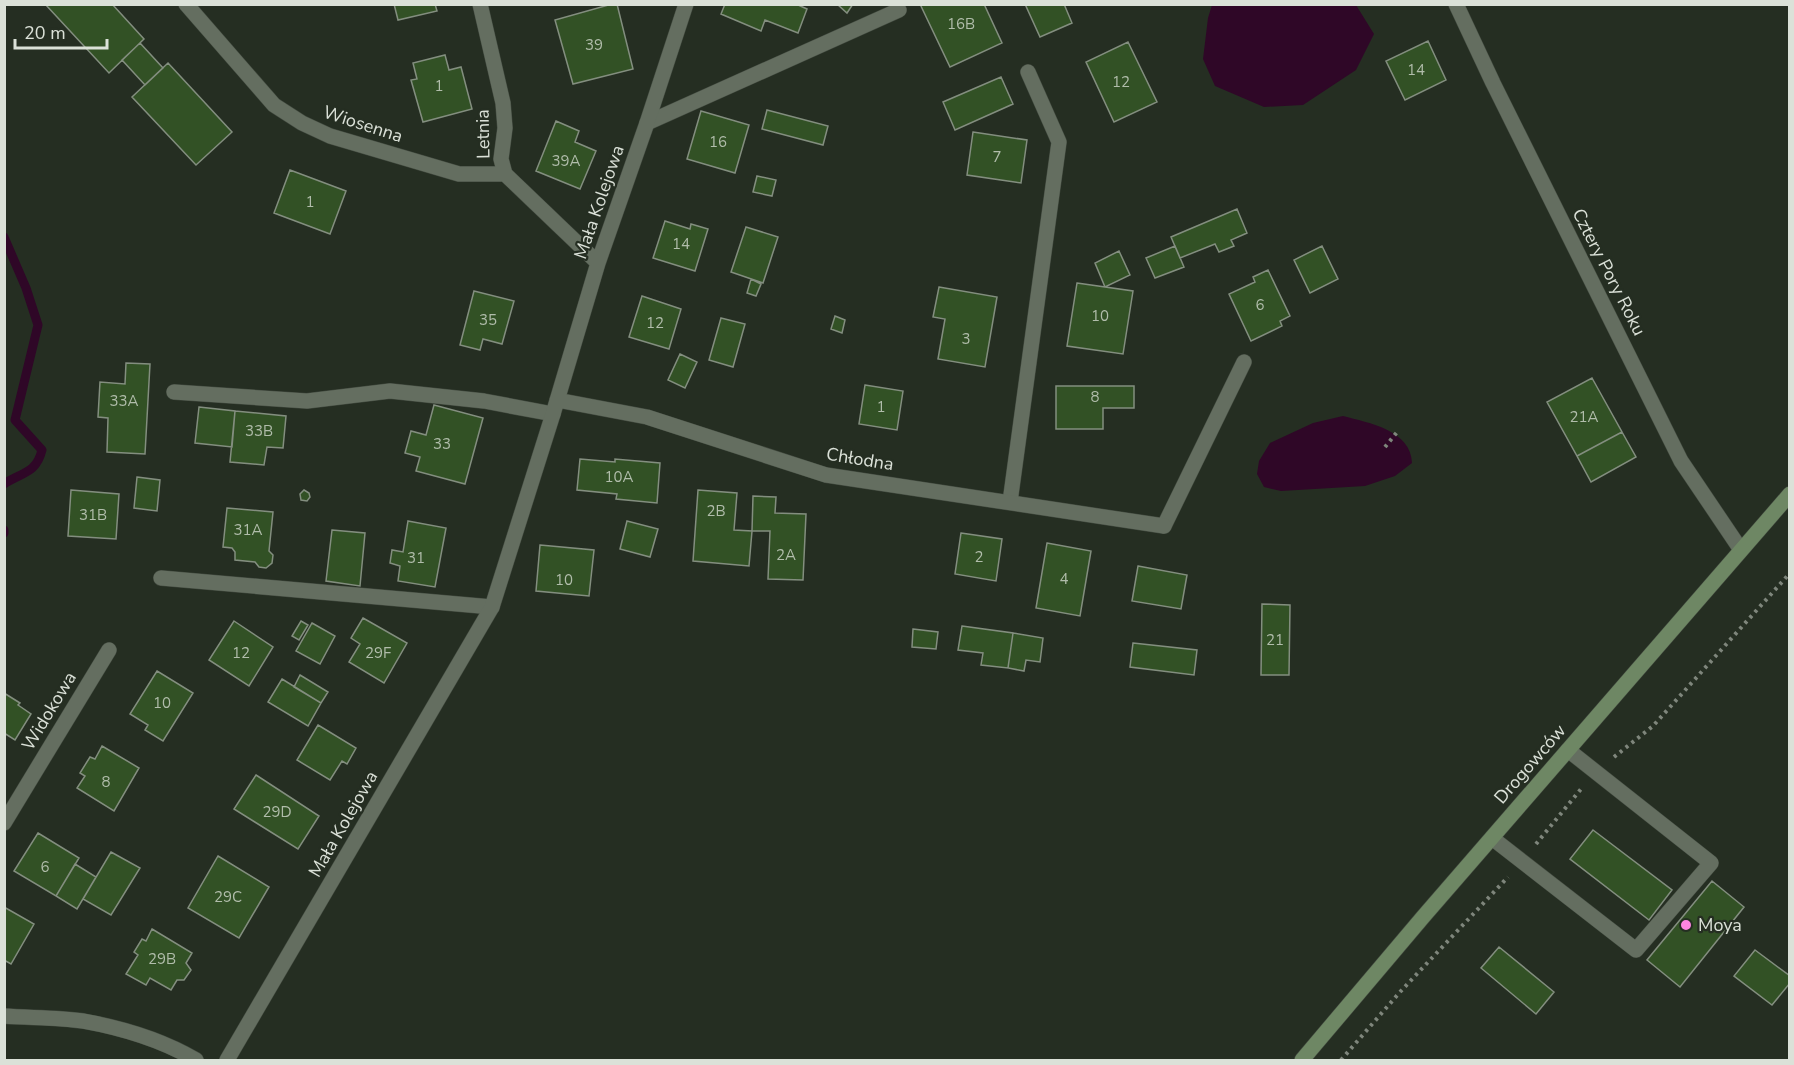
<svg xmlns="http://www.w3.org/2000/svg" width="1794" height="1065" font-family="'Nunito Sans',sans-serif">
  <rect width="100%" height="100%" fill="#252e22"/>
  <!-- water -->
  <path fill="#2f0727" d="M 1212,5 L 1356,5 L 1374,34 L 1356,70 L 1303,105 L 1264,107 L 1215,86 L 1203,59 L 1208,18 Z
    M 1343,416 C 1369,423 1411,430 1412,463 L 1395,476 L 1365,486 L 1281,491 L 1264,487 L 1257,474 L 1259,461 L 1270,443 L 1313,423 Z"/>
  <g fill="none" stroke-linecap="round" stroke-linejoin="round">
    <!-- stream -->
    <path stroke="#2f0727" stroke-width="9" d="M 4,237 L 26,288 L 38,325 L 15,420 L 42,450 C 36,474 22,472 4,484
      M 4,530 L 4,533"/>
  </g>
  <!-- building -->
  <path fill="#325125" stroke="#838e7f" stroke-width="1.5" d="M 45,4 L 112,4 L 144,39 L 109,73 Z
    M 394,4 L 435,4 L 437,11 L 398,20 Z
    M 612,4 L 617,4 L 633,69 L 573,84 L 555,20 Z
    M 725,4 L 796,4 L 807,9 L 798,33 L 765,20 L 761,31 L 721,14 Z
    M 837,4 L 853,4 L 847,13 Z
    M 920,4 L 984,4 L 1002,43 L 950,67 Z
    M 1025,4 L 1064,4 L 1072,23 L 1040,37 Z
    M 1428,41 L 1446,80 L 1405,100 L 1386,61 Z
    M 1128,42 L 1157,102 L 1114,122 L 1086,62 Z
    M 140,43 L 163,68 L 145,85 L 122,60 Z
    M 445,55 L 449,70 L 461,67 L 472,109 L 423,122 L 411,80 L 417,79 L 413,63 Z
    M 168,63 L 232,132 L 196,165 L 132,97 Z
    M 1001,77 L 1013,104 L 955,130 L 943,102 Z
    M 767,110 L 828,126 L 823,145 L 762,129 Z
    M 701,111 L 749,125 L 735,173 L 687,159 Z
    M 556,121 L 579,131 L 575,142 L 596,151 L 580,189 L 536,171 Z
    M 973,132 L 1027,140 L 1021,183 L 967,175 Z
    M 290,170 L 346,191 L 330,234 L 274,213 Z
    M 757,176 L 776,180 L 772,196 L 753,192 Z
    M 1237,209 L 1247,233 L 1231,240 L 1234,246 L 1219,252 L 1215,244 L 1180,258 L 1171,237 Z
    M 665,221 L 690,229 L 691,224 L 708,229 L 695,271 L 653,258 Z
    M 746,227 L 778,237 L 763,283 L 731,272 Z
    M 1175,246 L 1184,267 L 1155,278 L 1146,258 Z
    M 1322,246 L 1338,279 L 1310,293 L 1294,260 Z
    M 1119,251 L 1130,275 L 1105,287 L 1095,263 Z
    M 1268,270 L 1290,316 L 1280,321 L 1282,326 L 1251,341 L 1229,294 L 1255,282 L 1253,277 Z
    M 751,279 L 761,284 L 756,296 L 747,293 Z
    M 1077,283 L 1133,291 L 1123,354 L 1067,346 Z
    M 939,287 L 997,297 L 985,367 L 938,359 L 945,319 L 933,317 Z
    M 474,291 L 514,301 L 502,344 L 483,339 L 480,350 L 460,345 Z
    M 642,296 L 681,309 L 669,349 L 629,337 Z
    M 835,316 L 845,320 L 842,333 L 831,329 Z
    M 721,318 L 745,324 L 733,367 L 709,360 Z
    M 680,354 L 697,362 L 685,388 L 668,380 Z
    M 126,363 L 150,364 L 145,454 L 107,452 L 108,418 L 98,417 L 100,382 L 125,384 Z
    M 1592,378 L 1622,432 L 1577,456 L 1547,402 Z
    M 865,385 L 903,391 L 897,430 L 859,424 Z
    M 1056,386 L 1134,386 L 1134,408 L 1103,408 L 1103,429 L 1056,429 Z
    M 434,405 L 483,418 L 465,484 L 416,471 L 420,457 L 405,453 L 411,431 L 426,435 Z
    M 199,407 L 235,411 L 232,447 L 195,443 Z
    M 235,411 L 286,416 L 283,448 L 267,447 L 264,465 L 230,462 Z
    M 1622,432 L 1636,457 L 1591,482 L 1577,456 Z
    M 580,459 L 615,462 L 615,459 L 660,463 L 657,503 L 616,499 L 617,494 L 577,490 Z
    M 137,477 L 160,480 L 157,511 L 134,508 Z
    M 71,490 L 119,494 L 116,539 L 68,536 Z
    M 304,490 L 309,493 L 310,497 L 307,501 L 301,500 L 300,494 Z
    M 698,490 L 737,493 L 734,530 L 752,531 L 749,566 L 693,561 Z
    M 753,496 L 776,497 L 775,513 L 806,514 L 803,580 L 768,579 L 770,531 L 752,531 Z
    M 227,508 L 273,512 L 269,551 L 273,555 L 272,563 L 266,568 L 259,567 L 255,562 L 235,560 L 235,552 L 232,548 L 223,547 Z
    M 408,521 L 446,528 L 435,587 L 398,581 L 400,566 L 390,563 L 392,550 L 403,552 Z
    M 627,521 L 658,529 L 650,557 L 620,549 Z
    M 332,530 L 365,533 L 360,586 L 326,581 Z
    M 961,533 L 1002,539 L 996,581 L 955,574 Z
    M 1047,543 L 1091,551 L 1080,616 L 1036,608 Z
    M 540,545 L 594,550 L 589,596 L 536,591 Z
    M 1138,566 L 1187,575 L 1181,609 L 1132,601 Z
    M 1262,604 L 1290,605 L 1289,675 L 1261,675 Z
    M 363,618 L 407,643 L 384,683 L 349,662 L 360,644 L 351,638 Z
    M 234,621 L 273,647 L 249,686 L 209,660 Z
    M 301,621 L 308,625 L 299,640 L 292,636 Z
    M 312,623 L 335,636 L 320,664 L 296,651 Z
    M 962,626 L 1013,633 L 1008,668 L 981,665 L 983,653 L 958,650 Z
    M 913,629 L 938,632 L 936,649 L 912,647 Z
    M 1013,633 L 1043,638 L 1040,662 L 1026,660 L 1024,671 L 1008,668 Z
    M 1133,643 L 1197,650 L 1194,675 L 1130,667 Z
    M 157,671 L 193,693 L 163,741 L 145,730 L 148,725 L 130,714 Z
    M 300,675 L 328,692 L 321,703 L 294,687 Z
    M 282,679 L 321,703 L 308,726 L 268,702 Z
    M 4,693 L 20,703 L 18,705 L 31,714 L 15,740 L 4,733 Z
    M 318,725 L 356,748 L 347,764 L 342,761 L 330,780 L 297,760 Z
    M 102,746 L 139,768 L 114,811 L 77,788 L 85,776 L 80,773 L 90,757 L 95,759 Z
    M 256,775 L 319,816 L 298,849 L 234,809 Z
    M 1593,830 L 1672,890 L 1649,920 L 1570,859 Z
    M 38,833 L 79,858 L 56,896 L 14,871 Z
    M 111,852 L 140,868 L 111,915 L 83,899 Z
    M 218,856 L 269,887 L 239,938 L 188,908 Z
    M 75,864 L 96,877 L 77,909 L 56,896 Z
    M 1712,881 L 1744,907 L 1680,987 L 1647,960 Z
    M 4,907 L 34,924 L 11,964 L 4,960 Z
    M 152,929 L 192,953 L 186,963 L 191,970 L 184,980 L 177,980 L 171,990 L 150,978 L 146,985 L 126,974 L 138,955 L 134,952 L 142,939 L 146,941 Z
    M 1499,947 L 1554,992 L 1536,1014 L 1481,968 Z
    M 1755,950 L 1790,976 L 1790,983 L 1772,1005 L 1734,976 Z"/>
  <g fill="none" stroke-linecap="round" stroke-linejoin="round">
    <defs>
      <path id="service" d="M 1456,4 L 1493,83 L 1681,461 L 1741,550
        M 647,123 L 899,10
        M 174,392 L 307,401 L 390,391 L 484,401 L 553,414
        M 1010,502 L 1059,142 L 1028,72
        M 1164,526 L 1244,362
        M 161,578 L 492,607
        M 1492,838 L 1636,950 L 1711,863 L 1568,750"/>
      <path id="minor" d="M 186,4 L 274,105 L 302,123 L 330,136 L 459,174 L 505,174
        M 480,4 L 503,103 L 505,128 L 501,159 L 505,174 L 598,263
        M 557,400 L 647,417 L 826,475 L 1164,526
        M 4,823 L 109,650
        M 4,1016 C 30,1018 57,1017 83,1021 C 122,1028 162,1040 196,1060
        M 227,1060 L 492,607 L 553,414 L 598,263 L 647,123 L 686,4"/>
      <path id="secondary" d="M 1302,1060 L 1423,917 L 1790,494"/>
    </defs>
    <!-- service casing -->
    <use href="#service" stroke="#434b40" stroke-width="16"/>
    <!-- minor casing -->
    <use href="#minor" stroke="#434b40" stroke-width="16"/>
    <!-- secondary casing -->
    <use href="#secondary" stroke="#434b40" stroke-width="16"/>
    <!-- path -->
    <path stroke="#7f867c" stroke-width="4" stroke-dasharray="3 4.5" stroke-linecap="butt" d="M 1385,447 L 1398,431
      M 1614,757 L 1653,726 L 1790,573
      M 1536,844 L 1581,789
      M 1341,1060 L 1400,992 L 1508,877"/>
    <!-- service -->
    <use href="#service" stroke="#646e60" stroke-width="15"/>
    <!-- minor -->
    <use href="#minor" stroke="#646e60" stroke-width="15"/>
    <!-- secondary -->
    <use href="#secondary" stroke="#6e8764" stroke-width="15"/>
  </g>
  <!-- markers -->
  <circle fill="#fe85e0" stroke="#252e22" stroke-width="2" cx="1686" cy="925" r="6"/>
  <g text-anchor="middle" stroke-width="4.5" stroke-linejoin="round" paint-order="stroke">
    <!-- number labels -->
    <g font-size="15" fill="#b1bdab">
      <text x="961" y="29">16B</text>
      <text x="594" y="50">39</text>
      <text x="1416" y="75">14</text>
      <text x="1121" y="87">12</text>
      <text x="439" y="91">1</text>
      <text x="718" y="147">16</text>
      <text x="997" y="162">7</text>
      <text x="566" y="166">39A</text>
      <text x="310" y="207">1</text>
      <text x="681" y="249">14</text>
      <text x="1260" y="310">6</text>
      <text x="1100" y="321">10</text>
      <text x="488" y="325">35</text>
      <text x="655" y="328">12</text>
      <text x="966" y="344">3</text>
      <text x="1095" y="402">8</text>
      <text x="124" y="406">33A</text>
      <text x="881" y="412">1</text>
      <text x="1584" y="422">21A</text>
      <text x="259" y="436">33B</text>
      <text x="442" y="449">33</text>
      <text x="619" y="482">10A</text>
      <text x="716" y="516">2B</text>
      <text x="93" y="520">31B</text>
      <text x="248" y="535">31A</text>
      <text x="786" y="560">2A</text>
      <text x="979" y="562">2</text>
      <text x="416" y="563">31</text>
      <text x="1064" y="584">4</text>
      <text x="564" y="585">10</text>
      <text x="1275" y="645">21</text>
      <text x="241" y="658">12</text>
      <text x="378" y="658">29F</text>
      <text x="162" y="708">10</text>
      <text x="106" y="787">8</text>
      <text x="277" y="817">29D</text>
      <text x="45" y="872">6</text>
      <text x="228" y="902">29C</text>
      <text x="162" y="964">29B</text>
    </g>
    <!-- street labels -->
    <g font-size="18" fill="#dbe1d8" stroke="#252e22">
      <text transform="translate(363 124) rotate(18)" y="6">Wiosenna</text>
      <text transform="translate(483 134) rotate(-91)" y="6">Letnia</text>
      <text transform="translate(599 202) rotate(-71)" y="6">Mała Kolejowa</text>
      <text transform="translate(1609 272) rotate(63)" y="6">Cztery Pory Roku</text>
      <text transform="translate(860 459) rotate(9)" y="6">Chłodna</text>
      <text transform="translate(49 711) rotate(-59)" y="6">Widokowa</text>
      <text transform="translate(1530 764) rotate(-49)" y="6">Drogowców</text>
      <text transform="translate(343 824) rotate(-60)" y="6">Mała Kolejowa</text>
    </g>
    <!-- poi labels -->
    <g font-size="18" fill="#dbe1d8" stroke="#252e22" text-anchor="start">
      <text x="1698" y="931">Moya</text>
    </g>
  </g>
  <!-- border -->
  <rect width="1794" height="1065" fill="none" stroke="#dbe1d8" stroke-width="12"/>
  <!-- scale -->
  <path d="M15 39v9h92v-9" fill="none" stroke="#dbe1d8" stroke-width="3"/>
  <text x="24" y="39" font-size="18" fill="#dbe1d8" stroke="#252e22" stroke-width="4.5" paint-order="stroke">20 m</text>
</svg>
